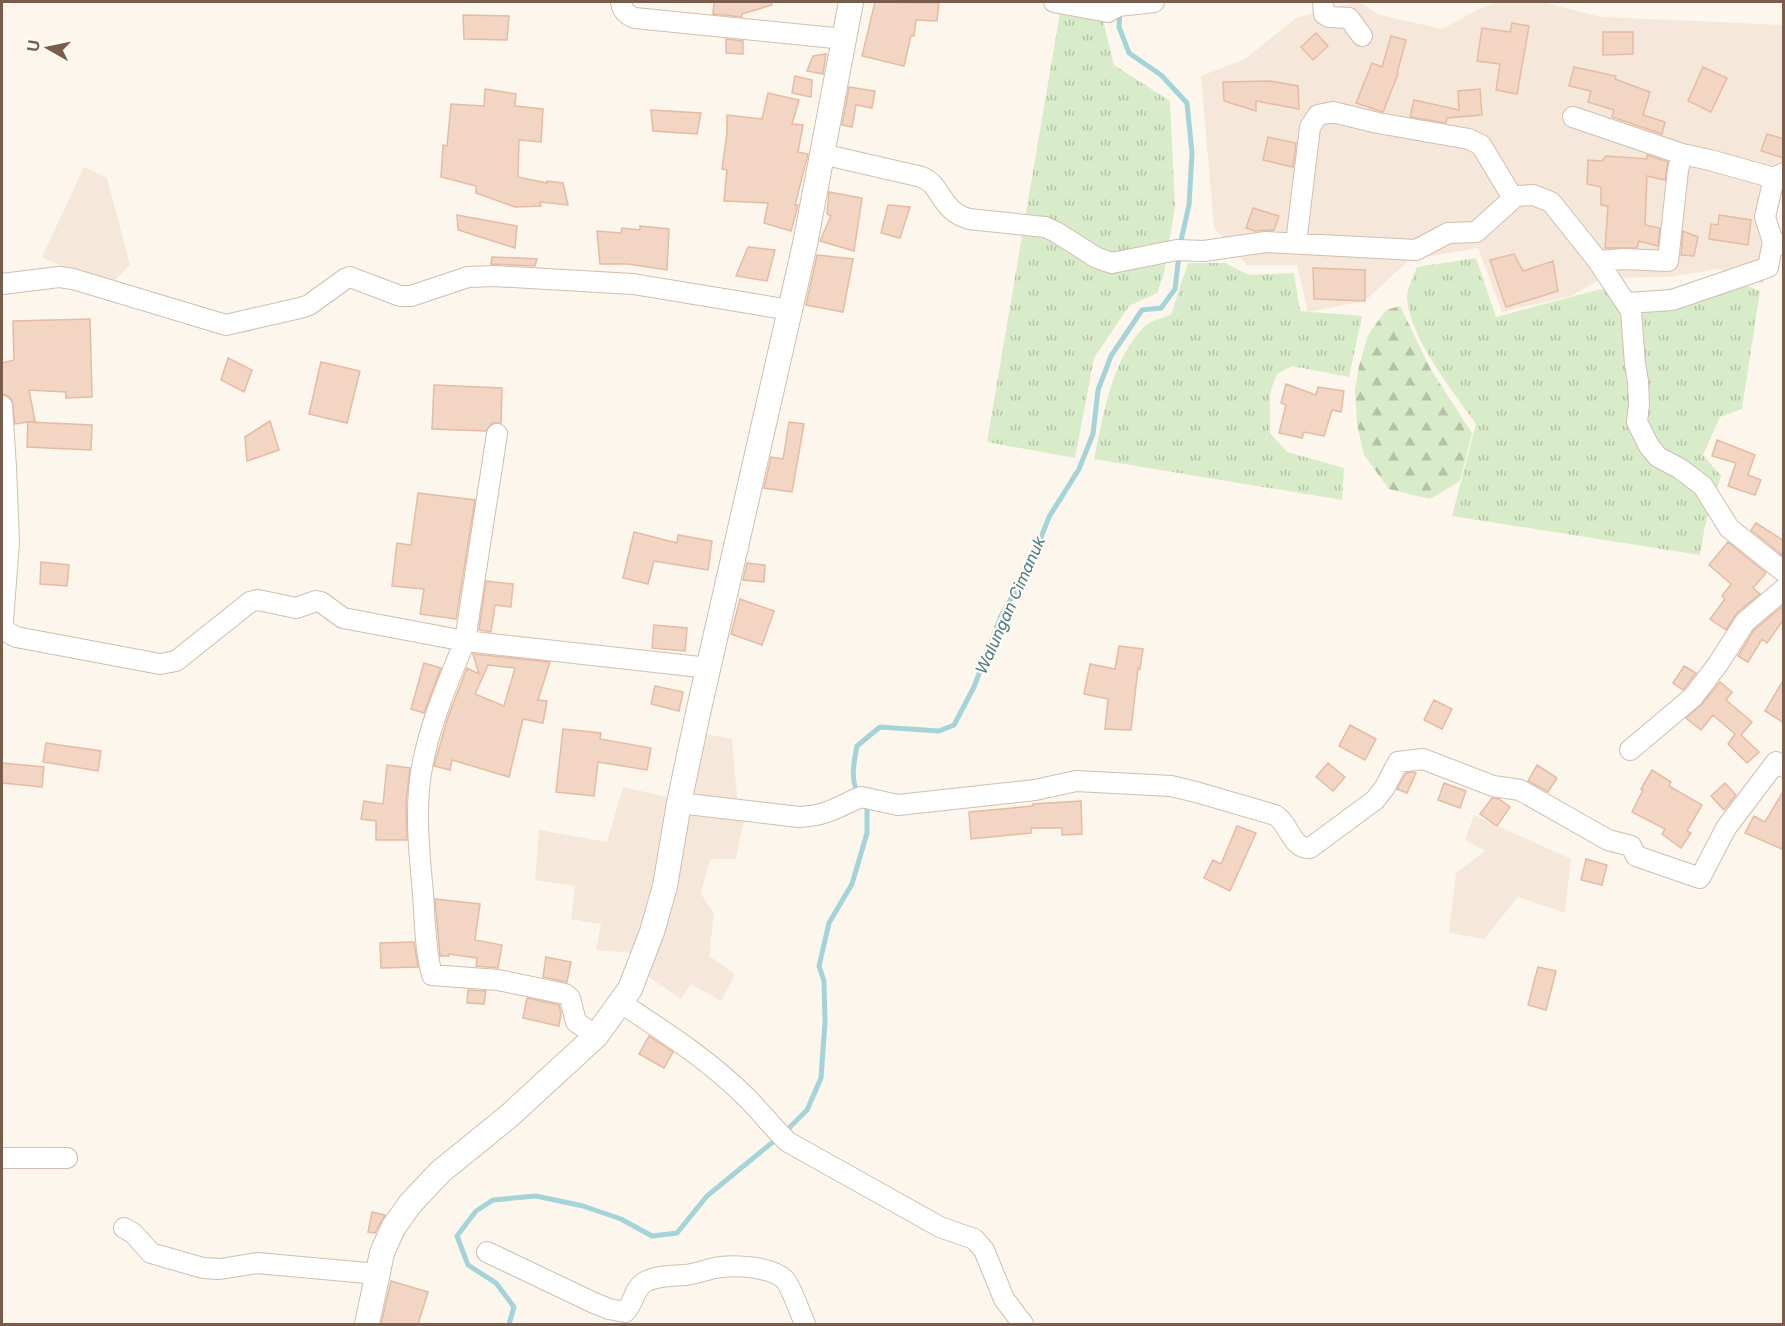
<svg xmlns="http://www.w3.org/2000/svg" width="1785" height="1326" font-family="Inter,sans-serif">
  <defs>
    <pattern id="grass-tufts" width="24" height="20" patternUnits="userSpaceOnUse" patternTransform="scale(1.5)"><rect width="24" height="20" fill="#d8ecc9"/><path d="M3 7l-1-3M5 7V3M7 7l1-3M15 17l-1-3M17 17v-4M19 17l1-3" fill="none" stroke="#b4c2a5"/></pattern>
    <pattern id="forest-firs" width="22" height="20" patternUnits="userSpaceOnUse" patternTransform="scale(1.5)"><rect width="22" height="20" fill="#d8ecc9"/><path d="M5 1l3.5 6h-7zM16 11l3.5 6h-7z" fill="#b4c2a5"/></pattern>
  </defs>
  <rect width="100%" height="100%" fill="#fdf6ec"/>
  <!-- residential -->
  <path fill="#f5e8da" d="M 1354,2 L 1359,2 L 1380,15 L 1442,29 L 1485,6 L 1501,2 L 1542,2 L 1601,17 L 1783,25 L 1783,156 L 1763,284 L 1718,269 L 1669,277 L 1603,278 L 1571,296 L 1502,312 L 1478,248 L 1409,260 L 1365,301 L 1308,312 L 1297,265 L 1247,265 L 1214,228 L 1201,76 L 1245,59 L 1296,18 Z
    M 84,167 L 107,178 L 130,265 L 110,285 L 83,277 L 42,257 Z
    M 700,733 L 732,739 L 738,805 L 687,799 Z
    M 623,787 L 667,797 L 654,894 L 630,953 L 596,950 L 601,924 L 571,919 L 575,886 L 535,880 L 539,830 L 607,842 Z
    M 685,810 L 744,819 L 736,859 L 710,859 L 701,894 L 714,914 L 709,956 L 735,974 L 721,1001 L 691,984 L 681,999 L 640,971 Z
    M 1474,815 L 1571,859 L 1565,913 L 1518,897 L 1484,939 L 1449,933 L 1456,873 L 1485,851 L 1465,840 Z"/>
  <!-- grass -->
  <path fill="url(#grass-tufts)" d="M 1060,13 L 1103,20 L 1114,65 L 1170,101 L 1175,208 L 1164,273 L 1157,293 L 1129,306 L 1094,358 L 1075,458 L 987,442 Z
    M 1476,258 L 1496,317 L 1605,288 L 1642,311 L 1747,286 L 1760,291 L 1742,409 L 1720,417 L 1703,455 L 1721,476 L 1705,526 L 1700,555 L 1452,516 L 1476,424 C 1453,391 1410,339 1407,298 C 1407,289 1414,275 1417,267 Z
    M 1188,263 L 1225,263 L 1249,275 L 1294,273 L 1300,311 L 1362,316 L 1349,377 L 1292,366 L 1277,374 L 1270,393 L 1270,433 L 1287,452 L 1344,468 L 1342,500 L 1094,459 C 1103,417 1112,357 1145,326 C 1151,320 1163,318 1171,315 Z"/>
  <!-- forest -->
  <path fill="url(#forest-firs)" d="M 1400,306 L 1431,370 L 1472,433 L 1460,481 L 1430,499 L 1389,489 L 1364,455 L 1357,424 L 1355,390 L 1359,366 L 1368,335 L 1386,310 Z"/>
  <g fill="none" stroke-linecap="round" stroke-linejoin="round">
    <!-- stream -->
    <path stroke="#a5d3da" stroke-width="5" d="M 1120,11 L 1119,27 L 1129,53 L 1161,75 L 1187,103 L 1192,153 L 1189,205 L 1180,245
      M 858,793 C 850,780 854,761 857,746 L 880,727 L 939,731 L 954,725 L 974,687 L 1001,616 L 1029,568 L 1049,517 L 1079,469 L 1093,434 L 1098,390 L 1111,356 L 1142,310 L 1161,308 L 1175,289 L 1179,255
      M 509,1324 L 514,1307 L 496,1283 L 468,1265 L 457,1236 L 476,1211 L 493,1200 L 536,1196 L 583,1206 L 621,1219 L 652,1236 L 677,1233 L 707,1196 L 785,1132 L 807,1110 L 821,1078 L 825,1022 L 824,981 L 819,966 L 829,923 L 852,884 L 867,833 L 867,808 L 865,803"/>
  </g>
  <!-- building -->
  <path fill="#f3d5c3" stroke="#e6bba3" stroke-width="1.5" fill-rule="evenodd" d="M 714,2 L 771,2 L 772,5 L 742,14 L 742,17 L 713,14 Z
    M 875,2 L 939,3 L 937,21 L 916,20 L 914,36 L 911,36 L 904,66 L 862,56 Z
    M 463,15 L 509,16 L 507,40 L 464,39 Z
    M 1512,23 L 1529,26 L 1517,94 L 1496,90 L 1500,64 L 1477,61 L 1482,28 L 1510,32 Z
    M 1603,32 L 1633,32 L 1633,54 L 1603,55 Z
    M 1316,33 L 1328,46 L 1313,60 L 1301,47 Z
    M 1391,36 L 1406,40 L 1397,73 L 1398,74 L 1383,112 L 1356,103 L 1372,63 L 1382,67 Z
    M 726,39 L 743,41 L 743,54 L 726,53 Z
    M 826,54 L 823,74 L 807,71 L 813,56 Z
    M 1574,67 L 1616,76 L 1615,79 L 1650,92 L 1643,115 L 1665,122 L 1662,134 L 1612,117 L 1614,110 L 1588,102 L 1591,91 L 1569,86 Z
    M 1703,67 L 1727,78 L 1711,112 L 1688,101 Z
    M 795,76 L 812,80 L 811,97 L 792,93 Z
    M 1270,81 L 1298,86 L 1299,109 L 1256,101 L 1256,111 L 1224,101 L 1223,82 Z
    M 849,87 L 875,91 L 872,108 L 856,105 L 852,127 L 842,125 Z
    M 485,89 L 516,94 L 515,106 L 543,109 L 541,142 L 519,140 L 518,177 L 547,183 L 547,181 L 563,183 L 568,205 L 540,202 L 541,206 L 515,207 L 476,193 L 476,186 L 441,177 L 443,145 L 447,146 L 451,104 L 484,106 Z
    M 1480,89 L 1482,115 L 1447,118 L 1446,123 L 1410,117 L 1414,100 L 1459,110 L 1458,91 Z
    M 768,93 L 799,100 L 792,124 L 803,125 L 798,152 L 808,154 L 795,205 L 798,205 L 791,231 L 764,223 L 768,203 L 724,201 L 727,170 L 722,169 L 727,133 L 727,115 L 762,119 Z
    M 651,110 L 701,113 L 697,134 L 653,131 Z
    M 1767,134 L 1784,139 L 1784,158 L 1761,151 Z
    M 1268,137 L 1296,143 L 1293,167 L 1263,160 Z
    M 1647,155 L 1668,162 L 1665,180 L 1647,176 L 1645,225 L 1660,228 L 1658,246 L 1639,241 L 1637,248 L 1605,248 L 1608,206 L 1601,205 L 1601,187 L 1587,184 L 1588,160 L 1602,161 L 1606,156 L 1647,159 Z
    M 829,192 L 862,198 L 854,251 L 820,241 L 831,216 L 827,214 Z
    M 888,205 L 910,207 L 900,238 L 881,233 Z
    M 1253,208 L 1279,216 L 1274,230 L 1255,231 L 1246,228 Z
    M 457,215 L 517,226 L 515,248 L 458,230 Z
    M 1719,215 L 1751,220 L 1748,245 L 1709,239 L 1711,224 L 1718,225 Z
    M 640,226 L 669,229 L 667,270 L 628,264 L 600,264 L 597,231 L 621,233 L 622,228 L 640,230 Z
    M 1683,231 L 1698,237 L 1694,256 L 1681,255 Z
    M 748,247 L 775,250 L 767,281 L 736,276 Z
    M 1514,254 L 1523,271 L 1553,261 L 1558,291 L 1506,307 L 1490,260 Z
    M 817,255 L 853,259 L 843,312 L 806,305 Z
    M 492,257 L 520,258 L 537,259 L 535,266 L 491,264 Z
    M 1313,268 L 1365,270 L 1365,301 L 1314,299 Z
    M 90,319 L 92,397 L 66,398 L 66,392 L 29,390 L 35,421 L 15,424 L 12,400 L 8,396 L 2,394 L 2,363 L 14,360 L 13,321 Z
    M 228,358 L 252,370 L 244,392 L 221,380 Z
    M 321,362 L 360,371 L 347,423 L 309,414 Z
    M 1286,384 L 1316,395 L 1318,387 L 1344,391 L 1341,412 L 1332,410 L 1324,436 L 1304,432 L 1302,438 L 1279,433 L 1286,405 L 1281,403 Z
    M 434,385 L 502,388 L 501,423 L 492,423 L 486,431 L 432,429 Z
    M 270,421 L 279,450 L 247,461 L 245,437 Z
    M 28,422 L 92,425 L 91,450 L 27,447 Z
    M 789,422 L 804,424 L 792,492 L 764,488 L 771,457 L 783,459 Z
    M 1717,440 L 1755,455 L 1748,475 L 1761,480 L 1755,495 L 1728,486 L 1736,463 L 1712,456 Z
    M 418,493 L 475,500 L 456,619 L 420,614 L 424,589 L 392,586 L 397,543 L 411,545 Z
    M 1756,523 L 1784,541 L 1782,555 L 1751,530 Z
    M 634,532 L 677,543 L 678,535 L 712,541 L 708,570 L 654,561 L 648,584 L 623,578 Z
    M 1728,542 L 1766,573 L 1753,588 L 1760,594 L 1737,613 L 1726,630 L 1710,619 L 1725,599 L 1722,596 L 1731,584 L 1709,565 Z
    M 41,562 L 69,565 L 67,586 L 40,584 Z
    M 747,563 L 765,565 L 764,582 L 743,580 Z
    M 486,581 L 513,584 L 511,607 L 495,605 L 491,632 L 479,630 Z
    M 740,599 L 774,611 L 762,645 L 731,634 Z
    M 1784,605 L 1784,619 L 1767,643 L 1762,639 L 1748,662 L 1738,656 L 1754,630 Z
    M 654,625 L 687,628 L 685,651 L 652,648 Z
    M 1119,646 L 1143,649 L 1140,669 L 1138,668 L 1131,730 L 1105,729 L 1108,699 L 1084,694 L 1090,664 L 1115,669 Z
    M 473,654 L 550,662 L 538,700 L 547,701 L 543,723 L 523,719 L 509,777 L 452,760 L 450,770 L 434,766 L 448,717 L 467,668 L 479,674 ZM 488,665 L 515,668 L 504,706 L 475,694 Z
    M 424,663 L 441,668 L 424,713 L 411,709 Z
    M 1684,666 L 1696,673 L 1683,690 L 1673,683 Z
    M 1784,679 L 1784,723 L 1765,711 Z
    M 1720,682 L 1732,692 L 1726,700 L 1752,722 L 1741,735 L 1759,752 L 1747,763 L 1728,744 L 1735,734 L 1713,715 L 1701,730 L 1686,718 L 1702,704 Z
    M 655,686 L 683,692 L 679,711 L 651,704 Z
    M 1434,700 L 1452,709 L 1442,729 L 1424,720 Z
    M 1350,725 L 1376,739 L 1365,760 L 1339,746 Z
    M 563,729 L 601,733 L 600,739 L 651,748 L 647,770 L 598,762 L 594,796 L 556,792 Z
    M 46,743 L 101,751 L 98,771 L 43,762 Z
    M 2,763 L 44,767 L 42,787 L 2,783 Z
    M 1328,763 L 1345,777 L 1333,791 L 1316,777 Z
    M 387,765 L 410,768 L 406,802 L 407,840 L 376,840 L 376,821 L 361,819 L 364,801 L 383,804 Z
    M 1537,765 L 1557,778 L 1548,792 L 1528,781 Z
    M 1652,770 L 1671,782 L 1669,786 L 1702,805 L 1687,831 L 1691,833 L 1681,848 L 1662,834 L 1665,829 L 1632,812 L 1643,790 L 1641,789 Z
    M 1413,772 L 1416,773 L 1407,793 L 1397,789 L 1406,773 Z
    M 1444,783 L 1466,791 L 1460,808 L 1438,800 Z
    M 1725,783 L 1736,795 L 1724,810 L 1711,796 Z
    M 1784,790 L 1784,850 L 1745,833 L 1754,816 L 1765,822 Z
    M 1492,798 L 1499,799 L 1510,807 L 1497,826 L 1480,814 Z
    M 1081,801 L 1082,834 L 1062,835 L 1062,828 L 1031,828 L 1031,833 L 971,839 L 969,812 L 1033,806 L 1033,804 Z
    M 1237,826 L 1256,833 L 1230,891 L 1204,878 L 1213,860 L 1221,864 Z
    M 1586,859 L 1607,865 L 1602,885 L 1581,880 Z
    M 435,899 L 480,904 L 475,940 L 502,945 L 498,968 L 476,966 L 477,958 L 449,954 L 449,956 L 440,956 Z
    M 414,942 L 418,967 L 381,968 L 380,943 Z
    M 546,957 L 571,962 L 567,982 L 543,977 Z
    M 1538,967 L 1556,971 L 1546,1010 L 1528,1005 Z
    M 468,990 L 486,991 L 484,1004 L 467,1003 Z
    M 527,998 L 559,1005 L 561,1013 L 559,1026 L 523,1018 Z
    M 649,1036 L 673,1052 L 664,1068 L 639,1054 Z
    M 372,1212 L 385,1215 L 375,1233 L 368,1232 Z
    M 391,1281 L 428,1292 L 418,1324 L 381,1324 Z"/>
  <g fill="none" stroke-linecap="round" stroke-linejoin="round">
    <defs>
      <path id="minor" d="M 621,2 C 623,11 626,15 635,18 L 844,39
        M 1054,2 L 1108,12 L 1118,6 L 1154,2
        M 1323,2 L 1324,14 L 1329,17 L 1349,18 L 1362,36
        M 1573,117 L 1682,154
        M 822,154 L 922,177 C 943,186 939,210 969,219 L 1045,227 L 1056,232 L 1097,258 L 1112,263 L 1177,250 L 1204,251 L 1266,242 L 1416,250 L 1448,233 L 1476,232 L 1516,196 L 1533,195 L 1551,202 L 1598,261 L 1631,311 L 1635,364 L 1638,381 L 1639,404 L 1637,422 L 1649,446 L 1658,457 L 1679,468 L 1703,486 L 1729,528 L 1784,572
        M 1773,242 L 1765,217 L 1774,178
        M 1296,243 L 1310,127 L 1318,115 L 1333,112 L 1378,123 L 1469,139 L 1481,145 L 1513,198
        M 1598,261 L 1623,259 L 1668,261 L 1678,170 L 1682,154 L 1710,160 L 1774,178 L 1784,173
        M 2,284 L 59,277 L 73,279 L 226,325 L 300,308 L 309,305 L 345,279 L 350,277 L 400,296 L 411,296 L 468,277 L 494,276 L 633,284 L 790,310
        M 1628,303 L 1672,300 L 1760,270 L 1768,267 L 1773,242 L 1784,245
        M 2,406 L 6,467
        M 497,434 L 465,641 L 709,668
        M 2,468 L 6,467 L 9,542 L 3,621 L 4,630 L 16,637 L 160,664 L 176,661 L 250,602 L 258,600 L 296,608 L 316,601 L 321,602 L 343,618 L 465,641 C 446,686 423,740 419,789 C 416,824 420,859 423,894 C 425,921 425,949 432,975 L 498,980 L 565,994 L 570,998 L 576,1022 L 596,1036
        M 1630,750 L 1693,697 L 1718,664 L 1745,622 L 1784,589
        M 679,803 L 799,817 C 829,815 835,808 861,797 L 898,805 L 1035,790 L 1076,781 L 1171,786 L 1196,792 L 1275,815 C 1289,823 1292,850 1310,848 L 1375,800 L 1385,787 L 1398,762 L 1423,759 L 1493,786 L 1520,790 L 1608,840 L 1631,846 L 1636,856 L 1700,878 L 1726,828 L 1776,762 L 1784,767
        M 621,1003 C 665,1032 709,1060 747,1098 C 761,1112 773,1128 788,1142 L 940,1227 L 974,1239 L 984,1250 L 1004,1299 L 1023,1324
        M 2,1158 L 67,1158
        M 124,1228 L 133,1233 L 151,1253 L 203,1268 L 220,1269 L 257,1263 L 378,1274
        M 487,1252 L 594,1303 L 609,1309 L 625,1312 C 634,1304 633,1289 645,1282 C 657,1275 672,1276 685,1275 C 697,1274 709,1268 721,1267 C 737,1265 772,1267 784,1279 C 790,1284 801,1315 805,1324"/>
      <path id="tertiary" d="M 367,1324 L 382,1253 L 393,1228 L 410,1204 L 440,1172 L 509,1116 L 596,1036 L 630,989 L 652,932 L 665,886 L 679,803 L 698,713 L 805,244 L 851,2"/>
    </defs>
    <!-- minor casing -->
    <use href="#minor" stroke="#d1beb0" stroke-width="22"/>
    <!-- tertiary casing -->
    <use href="#tertiary" stroke="#d1beb0" stroke-width="26"/>
    <!-- minor -->
    <use href="#minor" stroke="#fff" stroke-width="20"/>
    <!-- tertiary -->
    <use href="#tertiary" stroke="#fff" stroke-width="24"/>
  </g>
  <g text-anchor="middle" stroke-width="4.5" stroke-linejoin="round" paint-order="stroke">
    <!-- water labels -->
    <g font-size="16" font-style="italic" fill="#437c86" stroke="#fffaf3">
      <text transform="translate(1010 605) rotate(-66)" y="6">Walungan Cimanuk</text>
    </g>
  </g>
  <!-- border -->
  <rect width="1785" height="1326" fill="none" stroke="#7a5c4d" stroke-width="6"/>
  <!-- north arrow -->
  <g transform="translate(48 48) rotate(279)" stroke="#fffaf3" stroke-width="4.5" paint-order="stroke">
  <path d="M0-4.5L10 22L0 15L-10 22Z" fill="#7a5c4d"/>
  <text y="-9" font-size="16" font-weight="bold" text-anchor="middle" fill="#7a5c4d">U</text>
  </g>
</svg>
